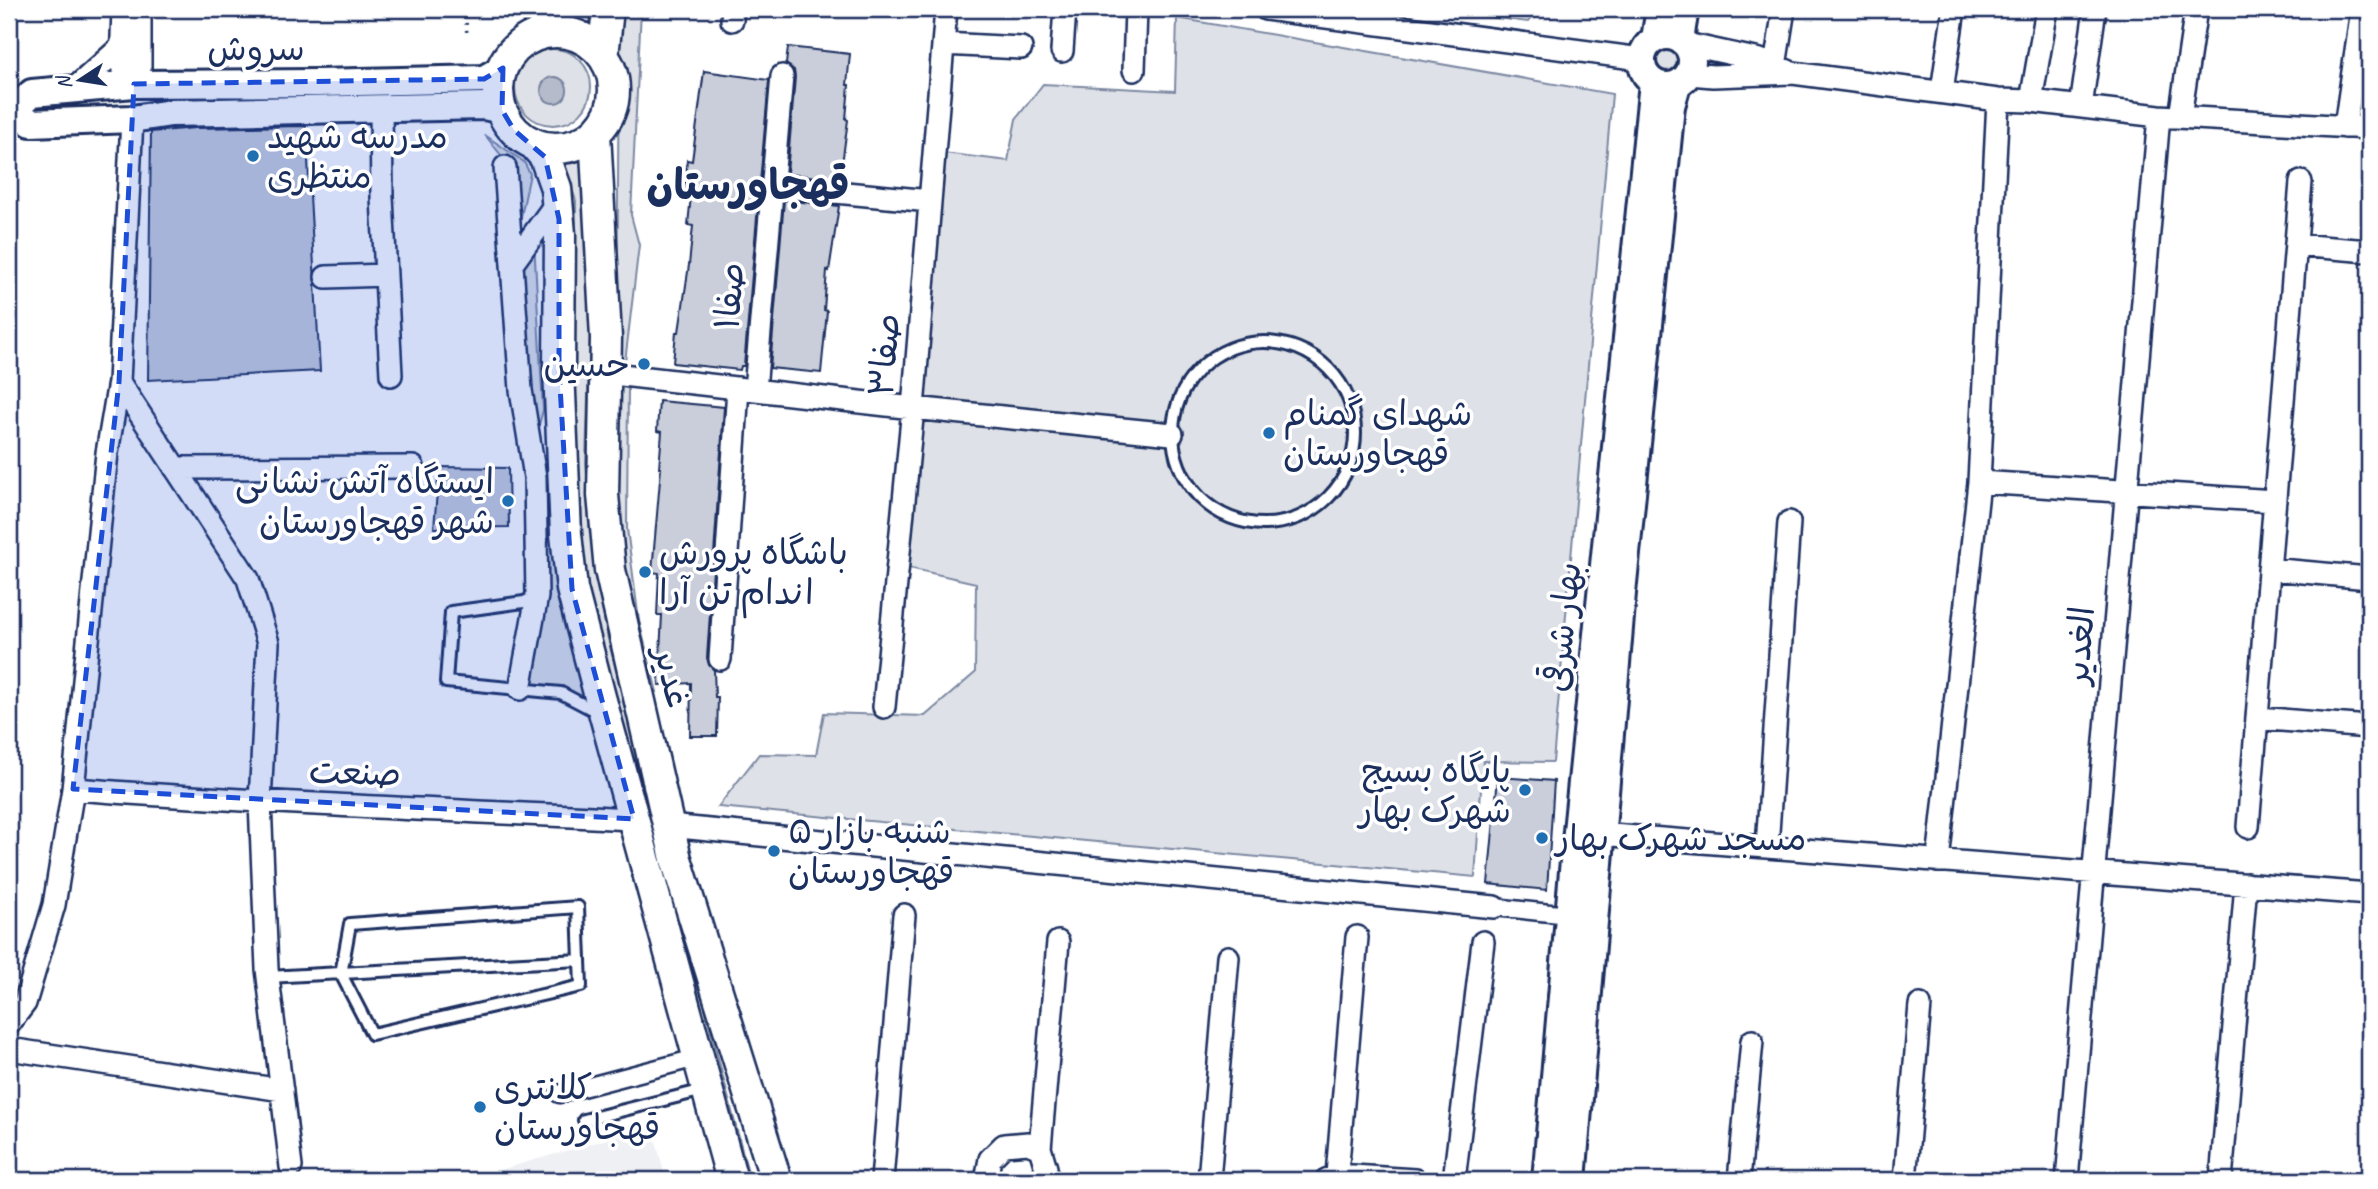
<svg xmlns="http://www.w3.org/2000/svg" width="2378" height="1189" font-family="Caveat,'Playpen Sans Arabic',sans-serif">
  <rect width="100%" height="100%" fill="#fff"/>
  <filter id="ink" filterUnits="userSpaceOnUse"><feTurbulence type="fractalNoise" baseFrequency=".0143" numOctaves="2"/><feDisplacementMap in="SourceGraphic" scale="14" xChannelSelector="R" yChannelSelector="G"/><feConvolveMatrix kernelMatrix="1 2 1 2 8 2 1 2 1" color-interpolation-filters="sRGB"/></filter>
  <g filter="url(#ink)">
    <!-- built -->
    <path fill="#eff0f4" d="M 652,1126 L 666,1180 L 465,1180 Z"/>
    <!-- green -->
    <path fill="#dee1e7" stroke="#7c88a2" stroke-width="2" d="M 566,9 L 594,9 L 594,21 L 589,30 L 564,17 Z
      M 620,9 L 641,9 L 631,215 L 639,245 L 625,362 L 616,363 C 619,245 617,127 620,9 Z
      M 1426,9 L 1538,9 L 1528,22 Z
      M 1177,18 L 1612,94 L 1553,762 L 1483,761 L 1475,877 L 718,807 L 759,754 L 816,755 L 824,713 L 925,716 L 975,673 L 976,583 L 909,568 L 944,153 L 1008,161 L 1016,119 L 1043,84 L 1175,91 Z
      M1646 61a21 21 0 1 1 42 0a21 21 0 1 1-42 0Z
      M515 87a38 38 0 1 1 76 0a38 38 0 1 1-76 0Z
      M 485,135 L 524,162 L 530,174 L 519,226 L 508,164 Z
      M 591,144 L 593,227 L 586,463 L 594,562 L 607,635 L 750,1180 L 738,1180 L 582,584 L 574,414 L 576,201 L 561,154 Z
      M 534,240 L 543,410 L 537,432 L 528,393 L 522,264 Z
      M 628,385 L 627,529 L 639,621 L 657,692 L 645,691 L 618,549 L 616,387 Z
      M 548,509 L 567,601 L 596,704 L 559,689 L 527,684 L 541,604 Z"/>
    <!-- water -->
    <path fill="#b5bbca" stroke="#77839f" stroke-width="2" d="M541 90a13 13 0 1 1 26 0a13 13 0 1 1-26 0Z"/>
    <!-- building -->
    <path fill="#caceda" stroke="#1b2f5e" stroke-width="2" d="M 788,47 L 850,54 L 847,85 L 849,85 L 846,119 L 848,120 L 840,179 L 787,174 L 795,77 L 794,70 L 786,64 Z
      M 704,71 L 769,80 L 744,366 L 741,366 L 740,370 L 673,363 L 676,332 L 679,332 L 689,265 L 693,226 L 688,225 L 691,195 L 684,194 L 687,160 L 692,161 Z
      M 306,126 L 320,371 L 148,380 L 151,132 L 195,128 Z
      M 784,200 L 839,206 L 829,271 L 827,270 L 824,310 L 827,311 L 821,373 L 770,368 Z
      M 659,401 L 724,407 L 707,658 L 709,665 L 714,670 L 715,697 L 718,697 L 717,736 L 690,736 L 691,683 L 659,685 L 657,653 L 660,653 L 662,615 L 657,615 L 659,573 L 652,572 L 661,468 L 659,468 L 662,432 L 657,431 Z
      M 439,467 L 508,468 L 509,527 L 434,528 Z
      M 1498,777 L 1554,781 L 1547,890 L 1488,884 Z"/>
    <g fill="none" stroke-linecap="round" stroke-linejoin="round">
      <defs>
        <path id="service" d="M1173 433a91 91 0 1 1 182 0a91 91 0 1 1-182 0Z
          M 537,596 L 524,602 L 451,612 L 446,682 L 561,693 L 601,714
          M 578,907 L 581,986 L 372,1034 L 341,974 L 350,924 Z
          M 268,977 L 580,960
          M 584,1120 L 704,1090"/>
        <path id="pedestrian" d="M 1494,907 L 1569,915
          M 559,1094 L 700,1057"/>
        <path id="minor" d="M 123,9 L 121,64 L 134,84
          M 1266,9 L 1641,59
          M 732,20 L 733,9
          M 943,44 L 1021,48
          M 1686,44 L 1760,60 L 1788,71
          M 1062,51 L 1065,9
          M 1775,66 L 1784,9
          M 1134,70 L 1136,9
          M 1689,74 L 1713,76 L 1793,73 L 1998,100 L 2031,101 L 2159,116 L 2369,128
          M 134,84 L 140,68 L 140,9
          M 74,89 L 122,46
          M 1942,91 L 1954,9
          M 2031,101 L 2047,9
          M 2081,107 L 2095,9
          M 381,109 L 382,197 L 391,375
          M 2180,117 L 2196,9
          M 2345,127 L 2362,9
          M 505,167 L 521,390 L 535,477 L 537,596 L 520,689
          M 772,186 L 930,201
          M 2296,245 L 2369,251
          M 512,264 L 557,202
          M 326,277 L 386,275
          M 604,373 L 913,408 L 1172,434
          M 119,382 L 248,579 L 268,643 L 260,802 L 267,969 L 291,1167
          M 755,390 L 782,76
          M 175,468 L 413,467
          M 1979,482 L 2275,501
          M 2269,569 L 2369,578
          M 720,659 L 738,388
          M 884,707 L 913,408 L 946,9
          M 2257,718 L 2369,727
          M 73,789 C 260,803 447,810 634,819
          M 669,826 L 1494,907
          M 2248,827 L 2301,182
          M 1586,833 L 2369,894
          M 1767,847 L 1789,522
          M 1938,861 L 1979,482 L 1998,100
          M 9,1024 L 25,1003 L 54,905 L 73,789 L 107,453 L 119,382 L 132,119
          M 9,1049 L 282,1090
          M 1040,1148 L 1058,942
          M 1337,1175 L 1357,937
          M 882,1180 L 904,915
          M 986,1180 L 990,1159 L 1004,1145 L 1028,1143 L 1040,1148 L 1046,1168 L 1046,1180
          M 1209,1180 L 1228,957
          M 1326,1180 L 1337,1175 L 1415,1180
          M 1454,1180 L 1483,942
          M 1739,1180 L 1752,1041
          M 1905,1180 L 1920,1005
          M 2067,1180 L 2159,116
          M 2221,1180 L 2246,884"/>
        <path id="tertiary" d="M1642 61a25 25 0 1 1 50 0a25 25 0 1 1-50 0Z
          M 1655,39 L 1660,9
          M 1680,39 L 1685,9
          M 9,110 L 14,110 L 32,93 L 134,84 L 318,83 L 484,79 L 503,68
          M 14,110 L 31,123 L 132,119 L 171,113 L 484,106 L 502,110
          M 1546,1180 L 1573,871 L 1653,82
          M 1572,1180 L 1622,593 L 1671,106 L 1677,85"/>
        <path id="secondary" d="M498 90a58 58 0 1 1 116 0a58 58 0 1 1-116 0Z
          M 603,56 L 608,9
          M 595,133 L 606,338 L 603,495 L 610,570 L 676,859 L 776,1180
          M 533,143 L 545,157 L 556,188 L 560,234 L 559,369 L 566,534 L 572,589 L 600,697 L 732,1180"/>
      </defs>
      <!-- service casing -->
      <use href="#service" stroke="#1b2f5e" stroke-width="16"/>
      <!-- pedestrian casing -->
      <use href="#pedestrian" stroke="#1b2f5e" stroke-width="21"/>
      <!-- minor casing -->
      <use href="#minor" stroke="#1b2f5e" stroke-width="26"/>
      <!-- tertiary casing -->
      <use href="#tertiary" stroke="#1b2f5e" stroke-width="32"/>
      <!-- secondary casing -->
      <use href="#secondary" stroke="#1b2f5e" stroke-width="35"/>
      <!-- path -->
      <path stroke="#1b2f5e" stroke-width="3.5" stroke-dasharray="2 5" stroke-linecap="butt" d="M 465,9 L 467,35"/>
      <!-- service -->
      <use href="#service" stroke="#fff" stroke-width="10"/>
      <!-- pedestrian -->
      <use href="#pedestrian" stroke="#fff" stroke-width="16"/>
      <!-- minor -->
      <use href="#minor" stroke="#fff" stroke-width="21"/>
      <!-- tertiary -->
      <use href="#tertiary" stroke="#fff" stroke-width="26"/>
      <!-- secondary -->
      <use href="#secondary" stroke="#fff" stroke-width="30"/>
    </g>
  </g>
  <!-- marked area -->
  <path fill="#1d4ed8" fill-opacity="0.2" stroke="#1d4ed8" stroke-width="5" stroke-dasharray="14 9" stroke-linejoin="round" d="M 503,68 L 502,110 L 514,130 L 545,157 L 559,219 L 559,369 L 572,589 L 634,819 L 73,789 L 119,382 L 134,84 L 484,79 Z"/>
  <!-- markers -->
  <g fill="#1f6fb2" stroke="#fff" stroke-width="2.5">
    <circle cx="253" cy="156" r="7"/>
    <circle cx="644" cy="364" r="7"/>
    <circle cx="1269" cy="433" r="7"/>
    <circle cx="508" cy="501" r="7"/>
    <circle cx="645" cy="572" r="7"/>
    <circle cx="1525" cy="790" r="7"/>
    <circle cx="1542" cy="838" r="7"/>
    <circle cx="774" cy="851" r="7"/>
    <circle cx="480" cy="1107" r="7"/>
  </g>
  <g text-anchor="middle" stroke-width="7" stroke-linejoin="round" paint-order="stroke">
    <!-- street labels -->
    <g font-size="35" fill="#1b2f5e" stroke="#fff">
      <text x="256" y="60">سروش</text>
      <text transform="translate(729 296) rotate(-85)" y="12">صفا۱</text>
      <text transform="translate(884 355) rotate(-85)" y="12">صفا۳</text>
      <text transform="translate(1562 627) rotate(-84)" y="12">بهار شرقی</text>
      <text transform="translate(2079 645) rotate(-85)" y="12">الغدیر</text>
      <text transform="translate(673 677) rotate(77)" y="12">غدیر</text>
      <text transform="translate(355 772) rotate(2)" y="12">صنعت</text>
    </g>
    <!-- poi labels -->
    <g font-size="35" fill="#1b2f5e" stroke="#fff" text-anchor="start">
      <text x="267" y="148">مدرسه شهید<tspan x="267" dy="40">منتظری</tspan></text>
      <text x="630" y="376" text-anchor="end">حسین</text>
      <text x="1283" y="425">شهدای گمنام<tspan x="1283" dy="40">قهجاورستان</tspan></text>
      <text x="494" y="493" text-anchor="end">ایستگاه آتش نشانی<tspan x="494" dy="40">شهر قهجاورستان</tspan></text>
      <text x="659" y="564">باشگاه پرورش<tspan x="659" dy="40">اندام تن آرا</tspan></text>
      <text x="1511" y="782" text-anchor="end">پایگاه بسیج<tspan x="1511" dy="40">شهرک بهار</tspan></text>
      <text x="788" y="843">۵ شنبه بازار<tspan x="788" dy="40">قهجاورستان</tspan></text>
      <text x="1556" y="850">مسجد شهرک بهار</text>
      <text x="494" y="1099">کلانتری<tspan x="494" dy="40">قهجاورستان</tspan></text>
    </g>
    <!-- district labels -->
    <g font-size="42" font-weight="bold" fill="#1b2f5e" stroke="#fff">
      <text x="748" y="199">قهجاورستان</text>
    </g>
  </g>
  <!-- margin -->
  <rect width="2378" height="1189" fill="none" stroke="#fff" stroke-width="35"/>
  <rect x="18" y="18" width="2343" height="1154" fill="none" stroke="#1b2f5e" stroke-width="2.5" filter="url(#ink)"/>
  <!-- north arrow -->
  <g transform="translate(80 80) rotate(258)" stroke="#ffffff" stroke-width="5" paint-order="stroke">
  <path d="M0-5L12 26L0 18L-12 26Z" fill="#1b2f5e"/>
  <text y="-10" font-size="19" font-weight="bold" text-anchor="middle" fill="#1b2f5e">N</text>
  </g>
</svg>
